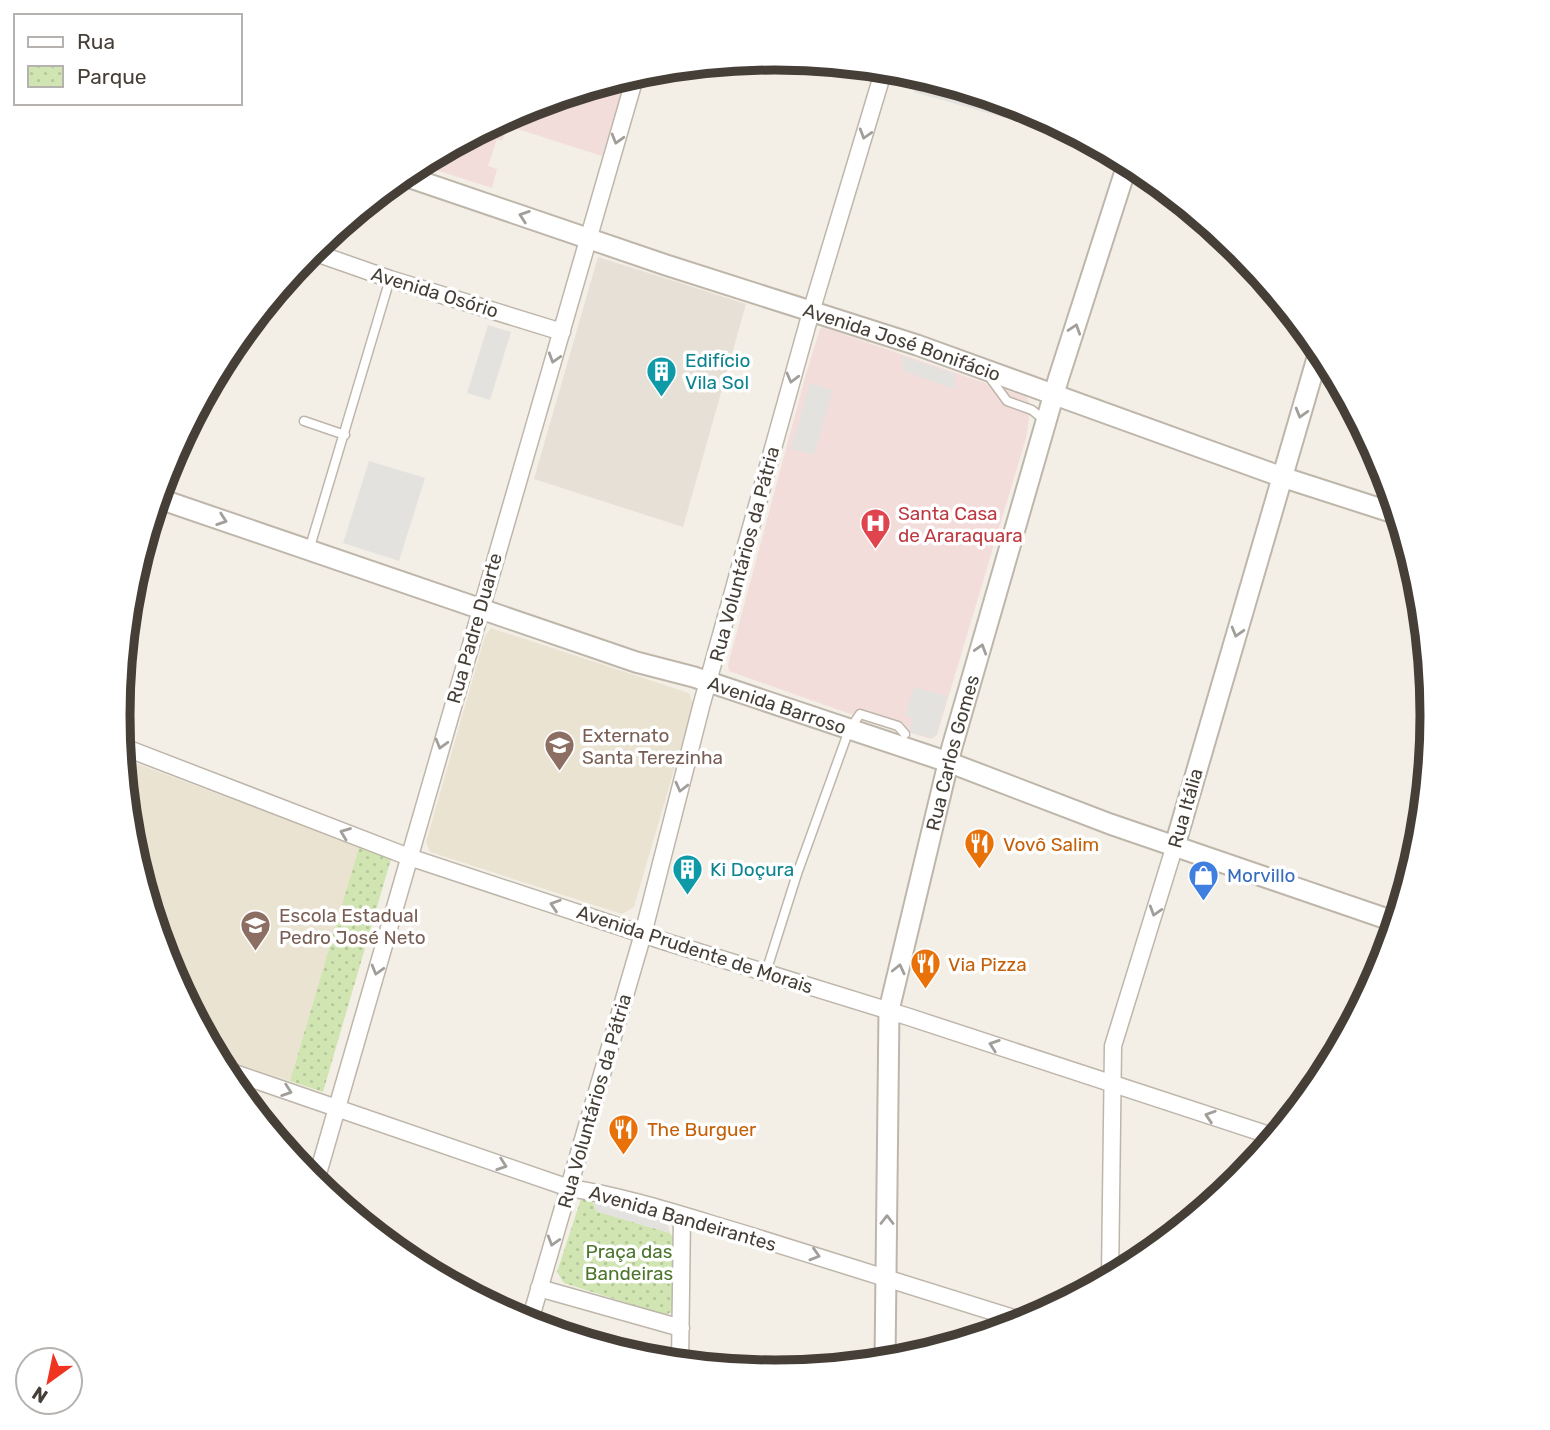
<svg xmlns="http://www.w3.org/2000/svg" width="1550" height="1430" font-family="Rubik,sans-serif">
  <defs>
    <pattern id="park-dots" width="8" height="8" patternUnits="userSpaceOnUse" patternTransform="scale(1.75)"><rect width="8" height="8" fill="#d1e5b2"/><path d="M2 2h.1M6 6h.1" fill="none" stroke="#b5c69a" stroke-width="1.8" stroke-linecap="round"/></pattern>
  </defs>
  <rect width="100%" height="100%" fill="#f3efe7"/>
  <!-- residential -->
  <path fill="#e6e0d6" d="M 598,257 L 746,304 L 683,527 L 534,479 Z"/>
  <!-- education -->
  <path fill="#ebe3d2" d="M 491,628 L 689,693 L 693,705 L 634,907 L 622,914 L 430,852 L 426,842 L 485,636 Z
    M 122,758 L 359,847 L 290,1081 L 215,1056 L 168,966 L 130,843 Z"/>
  <!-- medical -->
  <path fill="#f3dddb" d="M 626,77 L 602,156 L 508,126 L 502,141 L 497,139 L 488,166 L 497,169 L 492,188 L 417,164 L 524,108 Z
    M 822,327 L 1026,397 L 1031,405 L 1026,438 L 937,735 L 931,739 L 856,716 L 729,671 L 728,665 L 806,374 L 820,329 Z"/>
  <!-- park -->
  <path fill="url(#park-dots)" d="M 359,847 L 391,859 L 323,1092 L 290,1081 Z
    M 581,1199 L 592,1199 L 596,1211 L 670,1233 L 675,1240 L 674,1311 L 665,1315 L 564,1283 L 557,1272 Z"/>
  <!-- parking -->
  <path fill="#e4e2df" d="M 919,75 L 1010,103 L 1005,118 L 914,92 Z
    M 488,325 L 511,332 L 490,400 L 467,393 Z
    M 901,356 L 955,374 L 956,390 L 904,371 Z
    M 810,383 L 833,390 L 814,455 L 791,449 Z
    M 369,461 L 425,478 L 399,561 L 343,543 Z
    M 914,687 L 947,696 L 936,735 L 931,738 L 909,732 L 913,718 L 905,716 Z
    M 592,1199 L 667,1222 L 670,1233 L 596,1211 Z"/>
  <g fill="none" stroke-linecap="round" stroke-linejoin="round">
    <defs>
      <path id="service" d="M 988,375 L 1007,401 L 1032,410 L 1044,420
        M 304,421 L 345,435
        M 309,550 L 390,279
        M 766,972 L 797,874 L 849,730 L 860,714 L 898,726 L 905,734"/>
      <path id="minor" d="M 310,251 L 390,279 L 562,332
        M 121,746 L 409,857 L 660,940 L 909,1017 L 1275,1137
        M 223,1069 L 569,1188 C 629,1197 687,1217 745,1234 C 839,1263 933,1292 1026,1322
        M 315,1184 L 636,74
        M 1110,1278 L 1113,1046 L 1175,845
        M 539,1288 L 681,1328
        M 529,1324 L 643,934 L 702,703 L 811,312 L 884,69
        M 680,1363 L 682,1216"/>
      <g id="tertiary">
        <path id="s1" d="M 402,175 L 666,265 L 917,345 L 1282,477 L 1397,514"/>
        <path id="s2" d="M 157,498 L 636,662 L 694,677 L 948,762 L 1110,824 L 1396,922"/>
        <path d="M 1175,845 L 1320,348"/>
        <path id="s3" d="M 885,1361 L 889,1010 L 952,747 L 1058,380 L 1128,162"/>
      </g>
    </defs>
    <!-- service casing -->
    <use href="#service" stroke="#beb6aa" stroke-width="11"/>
    <!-- minor casing -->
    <use href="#minor" stroke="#beb6aa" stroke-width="19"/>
    <!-- tertiary casing -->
    <use href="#tertiary" stroke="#beb6aa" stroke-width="23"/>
    <!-- service -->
    <use href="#service" stroke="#fff" stroke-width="8"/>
    <!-- minor -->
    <use href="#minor" stroke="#fff" stroke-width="16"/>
    <!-- tertiary -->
    <use href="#tertiary" stroke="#fff" stroke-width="19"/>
  </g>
  <!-- one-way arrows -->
  <defs><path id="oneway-chevron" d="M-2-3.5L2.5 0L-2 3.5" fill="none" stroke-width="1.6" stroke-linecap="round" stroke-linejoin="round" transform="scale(1.75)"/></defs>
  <g stroke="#a29f9b">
    <use href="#oneway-chevron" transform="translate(865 134) rotate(107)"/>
    <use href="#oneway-chevron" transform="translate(617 139) rotate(106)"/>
    <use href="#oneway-chevron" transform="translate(524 216) rotate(-161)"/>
    <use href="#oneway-chevron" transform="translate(1075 329) rotate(-72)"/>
    <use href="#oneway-chevron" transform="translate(554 358) rotate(107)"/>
    <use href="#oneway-chevron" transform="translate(792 378) rotate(105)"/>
    <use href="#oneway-chevron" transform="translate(1301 413) rotate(106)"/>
    <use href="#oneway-chevron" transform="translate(222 520) rotate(19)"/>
    <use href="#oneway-chevron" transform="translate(1237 632) rotate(106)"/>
    <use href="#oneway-chevron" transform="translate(981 649) rotate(-73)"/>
    <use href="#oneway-chevron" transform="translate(441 744) rotate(106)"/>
    <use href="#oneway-chevron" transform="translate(681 787) rotate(104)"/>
    <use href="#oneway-chevron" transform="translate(345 833) rotate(-159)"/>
    <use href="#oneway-chevron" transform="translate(555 905) rotate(-162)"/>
    <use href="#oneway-chevron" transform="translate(1155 911) rotate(107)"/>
    <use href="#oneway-chevron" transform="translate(899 969) rotate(-77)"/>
    <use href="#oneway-chevron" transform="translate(377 970) rotate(106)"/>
    <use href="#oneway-chevron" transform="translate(994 1045) rotate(-161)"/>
    <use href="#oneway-chevron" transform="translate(287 1091) rotate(19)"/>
    <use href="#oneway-chevron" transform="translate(1210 1116) rotate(-162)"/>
    <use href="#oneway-chevron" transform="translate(502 1165) rotate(19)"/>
    <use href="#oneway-chevron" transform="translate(887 1220) rotate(-90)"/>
    <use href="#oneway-chevron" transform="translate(553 1241) rotate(107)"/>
    <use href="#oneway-chevron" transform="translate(815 1255) rotate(17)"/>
  </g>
  <!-- icons -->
  <defs>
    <symbol id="building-pin" viewBox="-11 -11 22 30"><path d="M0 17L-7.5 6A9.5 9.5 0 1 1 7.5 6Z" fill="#0f9aa8" stroke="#fff"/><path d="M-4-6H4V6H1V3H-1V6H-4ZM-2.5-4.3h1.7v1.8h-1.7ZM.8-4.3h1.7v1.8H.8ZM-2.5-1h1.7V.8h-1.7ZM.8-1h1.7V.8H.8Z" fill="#fff"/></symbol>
    <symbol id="hospital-pin" viewBox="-11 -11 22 30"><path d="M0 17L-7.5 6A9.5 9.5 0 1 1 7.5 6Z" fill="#e0444e" stroke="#fff"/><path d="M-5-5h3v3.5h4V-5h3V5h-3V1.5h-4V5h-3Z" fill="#fff"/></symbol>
    <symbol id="school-pin" viewBox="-11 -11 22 30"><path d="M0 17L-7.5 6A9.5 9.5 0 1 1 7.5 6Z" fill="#8d6e63" stroke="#fff"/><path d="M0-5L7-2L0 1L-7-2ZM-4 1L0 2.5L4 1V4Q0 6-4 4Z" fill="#fff"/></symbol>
    <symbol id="restaurant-pin" viewBox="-11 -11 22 30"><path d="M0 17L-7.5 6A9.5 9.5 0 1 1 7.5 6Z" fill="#e8710a" stroke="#fff"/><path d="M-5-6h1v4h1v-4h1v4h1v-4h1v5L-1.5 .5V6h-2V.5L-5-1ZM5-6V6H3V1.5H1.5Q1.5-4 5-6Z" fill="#fff"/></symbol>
    <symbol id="shop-pin" viewBox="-11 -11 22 30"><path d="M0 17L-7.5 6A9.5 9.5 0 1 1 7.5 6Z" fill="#3f7fe0" stroke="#fff"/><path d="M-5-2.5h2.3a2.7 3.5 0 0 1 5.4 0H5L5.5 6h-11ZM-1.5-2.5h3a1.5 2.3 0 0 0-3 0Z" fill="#fff"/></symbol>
  </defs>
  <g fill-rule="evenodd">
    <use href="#building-pin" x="644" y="354" width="35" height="47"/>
    <use href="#hospital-pin" x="858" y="506" width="35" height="47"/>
    <use href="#school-pin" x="542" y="728" width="35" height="47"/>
    <use href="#restaurant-pin" x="962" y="826" width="35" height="47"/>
    <use href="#building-pin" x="670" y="852" width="35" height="47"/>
    <use href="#shop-pin" x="1186" y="858" width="35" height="47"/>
    <use href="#school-pin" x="238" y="908" width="35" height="47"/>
    <use href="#restaurant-pin" x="908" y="946" width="35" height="47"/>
    <use href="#restaurant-pin" x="606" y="1112" width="35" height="47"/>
  </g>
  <g text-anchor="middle" stroke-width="7" stroke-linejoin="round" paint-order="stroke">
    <!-- street labels -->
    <g font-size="19" fill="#463f37" stroke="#fff">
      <text transform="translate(435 292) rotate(17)" y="7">Avenida Osório</text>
      <text dy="7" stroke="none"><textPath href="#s1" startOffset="527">Avenida José Bonifácio</textPath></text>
      <text transform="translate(744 554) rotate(-75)" y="7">Rua Voluntários da Pátria</text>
      <text transform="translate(474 628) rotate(-74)" y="7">Rua Padre Duarte</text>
      <text dy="7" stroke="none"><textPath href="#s2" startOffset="654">Avenida Barroso</textPath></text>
      <text dy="7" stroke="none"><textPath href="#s3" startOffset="616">Rua Carlos Gomes</textPath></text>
      <text transform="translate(1185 808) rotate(-74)" y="7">Rua Itália</text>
      <text transform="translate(695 949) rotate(18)" y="7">Avenida Prudente de Morais</text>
      <text transform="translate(594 1101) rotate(-74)" y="7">Rua Voluntários da Pátria</text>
      <text transform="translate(683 1218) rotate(16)" y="7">Avenida Bandeirantes</text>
    </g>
    <!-- culture labels -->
    <g font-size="19" fill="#0d838f" stroke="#fff" text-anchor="start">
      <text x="685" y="367">Edifício<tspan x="685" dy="22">Vila Sol</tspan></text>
      <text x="710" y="876">Ki Doçura</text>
    </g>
    <!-- health labels -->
    <g font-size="19" fill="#be3a42" stroke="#fff" text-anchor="start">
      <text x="898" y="520">Santa Casa<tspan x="898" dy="22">de Araraquara</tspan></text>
    </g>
    <!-- education labels -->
    <g font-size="19" fill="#785e54" stroke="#fff" text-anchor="start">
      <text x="582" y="742">Externato<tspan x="582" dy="22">Santa Terezinha</tspan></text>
      <text x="279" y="922">Escola Estadual<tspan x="279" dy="22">Pedro José Neto</tspan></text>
    </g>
    <!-- food labels -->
    <g font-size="19" fill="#c56008" stroke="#fff" text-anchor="start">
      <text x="1003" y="851">Vovô Salim</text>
      <text x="948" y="971">Via Pizza</text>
      <text x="647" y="1136">The Burguer</text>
    </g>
    <!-- shop labels -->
    <g font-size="19" fill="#366cbe" stroke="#fff" text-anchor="start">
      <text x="1227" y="882">Morvillo</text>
    </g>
    <!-- park labels -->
    <g font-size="19" fill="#4c752d" stroke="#fff">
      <text x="629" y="1258">Praça das<tspan x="629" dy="22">Bandeiras</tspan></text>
    </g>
  </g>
  <!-- crop -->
  <path d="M0 0H1550V1430H0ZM130 715a645 645 0 1 1 1290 0a645 645 0 1 1-1290 0Z" fill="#fff" fill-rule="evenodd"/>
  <path fill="none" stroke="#463f37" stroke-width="9" d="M130 715a645 645 0 1 1 1290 0a645 645 0 1 1-1290 0Z"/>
  <!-- legend -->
  <rect x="14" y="14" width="228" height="91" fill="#ffffff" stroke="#b5b2af" stroke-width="2"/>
  <rect x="28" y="37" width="35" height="10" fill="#ffffff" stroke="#b5b2af" stroke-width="2"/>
  <text x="77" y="49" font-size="21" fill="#463f37">Rua</text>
  <rect x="28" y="66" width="35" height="21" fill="url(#park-dots)" stroke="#b5b2af" stroke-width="2"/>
  <text x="77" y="84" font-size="21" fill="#463f37">Parque</text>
  <!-- north arrow -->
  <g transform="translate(49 1381) rotate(213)"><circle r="33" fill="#ffffff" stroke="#b5b2af" stroke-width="2"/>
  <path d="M0-5L12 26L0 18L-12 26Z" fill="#ef3522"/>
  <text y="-10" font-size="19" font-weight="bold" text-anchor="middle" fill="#463f37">N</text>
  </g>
</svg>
